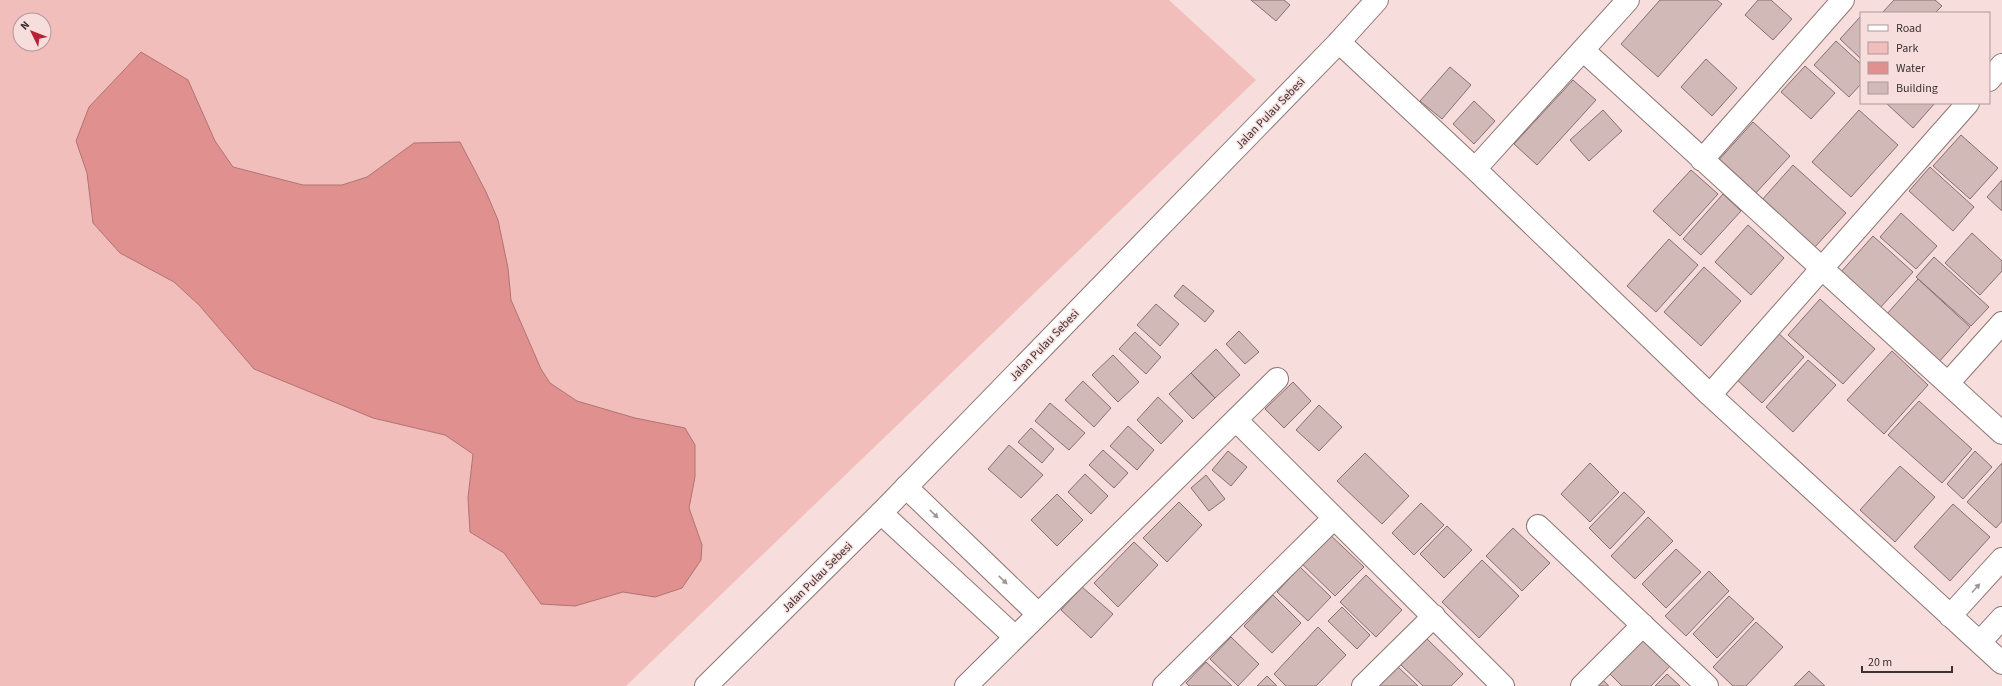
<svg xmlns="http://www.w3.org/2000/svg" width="2002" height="686" font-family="'Source Sans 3',sans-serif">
  <rect width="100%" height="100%" fill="#f7dedd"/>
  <!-- green -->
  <path fill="#f2bebc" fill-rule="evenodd" d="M 0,0 L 1169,0 L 1256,80 L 626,686 L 0,686 ZM 20,20 L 44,20 L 44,44 L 20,44 Z"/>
  <!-- water -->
  <path fill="#e0918f" stroke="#ae7473" d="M 141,52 L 188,80 L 215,141 L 233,167 L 303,185 L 342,185 L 367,177 L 414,143 L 460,142 L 486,192 L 498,220 L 508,268 L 511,300 L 541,369 L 550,383 L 577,401 L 635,418 L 685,428 L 695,445 L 695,477 L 689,508 L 702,545 L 701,560 L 682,588 L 655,597 L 623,592 L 575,606 L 541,604 L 504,553 L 470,532 L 468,498 L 473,454 L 445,435 L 373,418 L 254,369 L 199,305 L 174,282 L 120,253 L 93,223 L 87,173 L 76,141 L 89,107 Z"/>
  <!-- building -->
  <path fill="#d1b9b8" stroke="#86706f" d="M 1251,0 L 1284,0 L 1290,5 L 1276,21 Z
    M 1660,0 L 1717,0 L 1722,4 L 1658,77 L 1621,44 Z
    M 1758,0 L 1771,0 L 1792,19 L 1773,40 L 1745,15 Z
    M 1894,0 L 1935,0 L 1942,6 L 1935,13 L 1882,13 Z
    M 1861,16 L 1861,59 L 1840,39 Z
    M 1836,41 L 1861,64 L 1861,84 L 1849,97 L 1814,65 Z
    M 1706,59 L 1737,88 L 1712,116 L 1681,87 Z
    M 1805,66 L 1835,93 L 1811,119 L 1781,92 Z
    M 1450,67 L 1471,85 L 1442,119 L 1420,101 Z
    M 1573,80 L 1596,100 L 1537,165 L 1514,144 Z
    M 1474,101 L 1495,121 L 1474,144 L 1453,124 Z
    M 1886,103 L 1935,103 L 1913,128 Z
    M 1603,110 L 1622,131 L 1589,161 L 1570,140 Z
    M 1859,110 L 1898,145 L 1851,197 L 1812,162 Z
    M 1753,122 L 1790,156 L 1754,195 L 1717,162 Z
    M 1961,135 L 1998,168 L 1970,199 L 1933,166 Z
    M 1793,165 L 1846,213 L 1814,248 L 1761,201 Z
    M 1930,167 L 1974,207 L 1953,231 L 1909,191 Z
    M 1691,170 L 1718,194 L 1680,236 L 1653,211 Z
    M 2002,180 L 2002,211 L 1987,197 Z
    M 1723,194 L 1741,211 L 1701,255 L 1683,239 Z
    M 1901,213 L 1937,246 L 1916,269 L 1880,237 Z
    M 1748,225 L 1784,258 L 1751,295 L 1715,262 Z
    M 1972,233 L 2002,261 L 2002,271 L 1980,295 L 1945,263 Z
    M 1873,236 L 1913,272 L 1879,309 L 1840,273 Z
    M 1669,239 L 1698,265 L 1656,312 L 1627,286 Z
    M 1934,257 L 1989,307 L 1971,326 L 1916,277 Z
    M 1704,267 L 1741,301 L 1701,346 L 1664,312 Z
    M 1918,279 L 1970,327 L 1938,363 L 1886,315 Z
    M 1183,285 L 1214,311 L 1205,322 L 1174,296 Z
    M 1820,299 L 1875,349 L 1843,384 L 1788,335 Z
    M 1156,304 L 1179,324 L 1160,346 L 1137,325 Z
    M 1239,331 L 1259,352 L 1245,364 L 1226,344 Z
    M 1776,331 L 1804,357 L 1762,403 L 1734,377 Z
    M 1135,332 L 1161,357 L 1146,374 L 1119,349 Z
    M 1216,349 L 1240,375 L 1215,398 L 1191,373 Z
    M 1892,351 L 1928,385 L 1884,434 L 1847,400 Z
    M 1113,355 L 1139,382 L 1118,402 L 1092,375 Z
    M 1808,360 L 1836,385 L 1793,432 L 1766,407 Z
    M 1191,373 L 1215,398 L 1193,419 L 1169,394 Z
    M 1083,381 L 1111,408 L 1094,427 L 1065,400 Z
    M 1293,382 L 1311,401 L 1284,428 L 1265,409 Z
    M 1158,397 L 1183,421 L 1161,444 L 1137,420 Z
    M 1919,401 L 1972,449 L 1942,483 L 1888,435 Z
    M 1050,403 L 1085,433 L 1069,450 L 1035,421 Z
    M 1319,405 L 1342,427 L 1319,451 L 1296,430 Z
    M 1128,426 L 1154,450 L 1137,470 L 1110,446 Z
    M 1031,428 L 1054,449 L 1042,463 L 1018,442 Z
    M 1009,445 L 1043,475 L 1021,498 L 988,469 Z
    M 1103,450 L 1128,473 L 1114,488 L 1089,465 Z
    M 1228,451 L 1247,467 L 1231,486 L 1212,470 Z
    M 1975,451 L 1992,467 L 1963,499 L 1947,484 Z
    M 1365,453 L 1409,496 L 1382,524 L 1337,481 Z
    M 1590,463 L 1619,492 L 1590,522 L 1561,494 Z
    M 2002,463 L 2002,521 L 1996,528 L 1967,502 Z
    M 1900,466 L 1935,497 L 1895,542 L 1860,510 Z
    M 1085,474 L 1108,496 L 1091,514 L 1068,492 Z
    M 1206,475 L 1225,499 L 1209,511 L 1191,488 Z
    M 1624,492 L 1645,512 L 1610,549 L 1589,528 Z
    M 1057,494 L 1083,520 L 1057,546 L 1031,520 Z
    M 1179,502 L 1202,525 L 1167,562 L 1143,538 Z
    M 1421,503 L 1444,525 L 1414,555 L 1392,533 Z
    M 1953,504 L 1990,537 L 1950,581 L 1914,547 Z
    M 1648,517 L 1673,541 L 1635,579 L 1611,556 Z
    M 1447,526 L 1472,550 L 1444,578 L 1420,554 Z
    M 1513,528 L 1550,563 L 1522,591 L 1486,556 Z
    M 1325,530 L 1364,567 L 1335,596 L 1297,559 Z
    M 1134,542 L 1158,565 L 1118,607 L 1094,583 Z
    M 1676,549 L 1701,572 L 1666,608 L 1642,584 Z
    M 1482,560 L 1519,596 L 1479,638 L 1442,602 Z
    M 1300,567 L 1331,597 L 1308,621 L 1277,592 Z
    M 1709,571 L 1729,591 L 1686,636 L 1665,616 Z
    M 1366,575 L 1402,610 L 1376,637 L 1340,602 Z
    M 1082,587 L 1113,614 L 1091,638 L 1061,610 Z
    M 1273,595 L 1301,623 L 1272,653 L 1244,626 Z
    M 1729,596 L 1754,619 L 1717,658 L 1693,634 Z
    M 1342,607 L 1370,635 L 1357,649 L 1328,621 Z
    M 1756,622 L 1783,647 L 1746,686 L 1733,686 L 1713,667 Z
    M 1318,627 L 1346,655 L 1316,686 L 1286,686 L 1274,674 Z
    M 1640,636 L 1670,666 L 1651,686 L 1622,686 L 1606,670 Z
    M 1231,637 L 1259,664 L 1238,686 L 1210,659 Z
    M 1426,638 L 1463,674 L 1451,686 L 1423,686 L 1400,664 Z
    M 1206,662 L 1232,686 L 1189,686 L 1186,683 Z
    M 1397,666 L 1418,686 L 1377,686 Z
    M 1809,671 L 1825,686 L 1794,686 Z
    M 1667,674 L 1680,686 L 1655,686 Z
    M 1267,676 L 1277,686 L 1257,686 Z
    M 1599,676 L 1609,686 L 1590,686 Z"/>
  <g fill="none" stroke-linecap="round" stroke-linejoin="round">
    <defs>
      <path id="minor" d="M 1339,42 L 1475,169 L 1710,395 L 2002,663
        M 1583,50 L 2002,433
        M 1989,80 L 2002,65
        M 1702,160 L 1843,0
        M 1475,169 L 1628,0
        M 1949,382 L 2002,323
        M 1710,395 L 1968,103
        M 1236,420 L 1503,686
        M 906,487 L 1038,614
        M 881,513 L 1015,637
        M 1538,526 L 1707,686
        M 1950,616 L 2002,559
        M 1980,642 L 2002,618
        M 966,686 L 1277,379
        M 1164,686 L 1334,518
        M 1363,686 L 1434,616
        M 1582,686 L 1643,625"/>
      <path id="tertiary" d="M 706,686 L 881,513 L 1339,42 L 1377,0"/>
    </defs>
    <!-- minor casing -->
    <use href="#minor" stroke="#8c7574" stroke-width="24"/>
    <!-- tertiary casing -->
    <use href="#tertiary" stroke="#8c7574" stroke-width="24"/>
    <!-- minor -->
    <use href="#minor" stroke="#fff" stroke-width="22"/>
    <!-- tertiary -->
    <use href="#tertiary" stroke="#fff" stroke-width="22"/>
  </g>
  <!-- one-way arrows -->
  <defs><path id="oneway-solid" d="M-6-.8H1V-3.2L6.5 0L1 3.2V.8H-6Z"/></defs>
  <g fill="#9d9898">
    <use href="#oneway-solid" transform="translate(934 514) rotate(44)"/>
    <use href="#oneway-solid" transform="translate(1003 580) rotate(44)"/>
    <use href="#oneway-solid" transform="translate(1976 588) rotate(-48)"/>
  </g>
  <g text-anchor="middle" stroke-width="3" stroke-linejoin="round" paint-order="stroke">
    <!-- street labels -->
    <g font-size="12" fill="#3b3231" stroke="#f7dedd">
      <text transform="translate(1270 113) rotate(-46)" y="4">Jalan Pulau Sebesi</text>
      <text transform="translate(1044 345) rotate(-46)" y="4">Jalan Pulau Sebesi</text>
      <text transform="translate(817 577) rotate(-45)" y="4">Jalan Pulau Sebesi</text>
    </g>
  </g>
  <!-- legend -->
  <rect x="1860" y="12" width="130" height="92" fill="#f7dedd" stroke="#ac9998"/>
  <rect x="1868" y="25" width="20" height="6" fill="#ffffff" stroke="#ac9998"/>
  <text x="1896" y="32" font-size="12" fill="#3b3231">Road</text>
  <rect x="1868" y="42" width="20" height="12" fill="#f2bebc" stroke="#ac9998"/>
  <text x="1896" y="52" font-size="12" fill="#3b3231">Park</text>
  <rect x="1868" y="62" width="20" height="12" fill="#e0918f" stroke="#ac9998"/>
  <text x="1896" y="72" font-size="12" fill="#3b3231">Water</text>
  <rect x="1868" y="82" width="20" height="12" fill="#d1b9b8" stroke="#ac9998"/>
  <text x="1896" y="92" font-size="12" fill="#3b3231">Building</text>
  <!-- north arrow -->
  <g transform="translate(32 32) rotate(313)"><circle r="19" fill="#f7dedd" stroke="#ac9998"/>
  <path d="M0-3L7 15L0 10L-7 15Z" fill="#b42234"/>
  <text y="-6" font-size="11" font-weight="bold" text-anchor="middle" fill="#3b3231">N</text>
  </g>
  <!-- scale -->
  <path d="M1862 666v6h90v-6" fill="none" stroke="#3b3231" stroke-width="2"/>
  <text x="1868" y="666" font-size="12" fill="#3b3231" stroke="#f7dedd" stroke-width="3" paint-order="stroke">20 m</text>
</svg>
